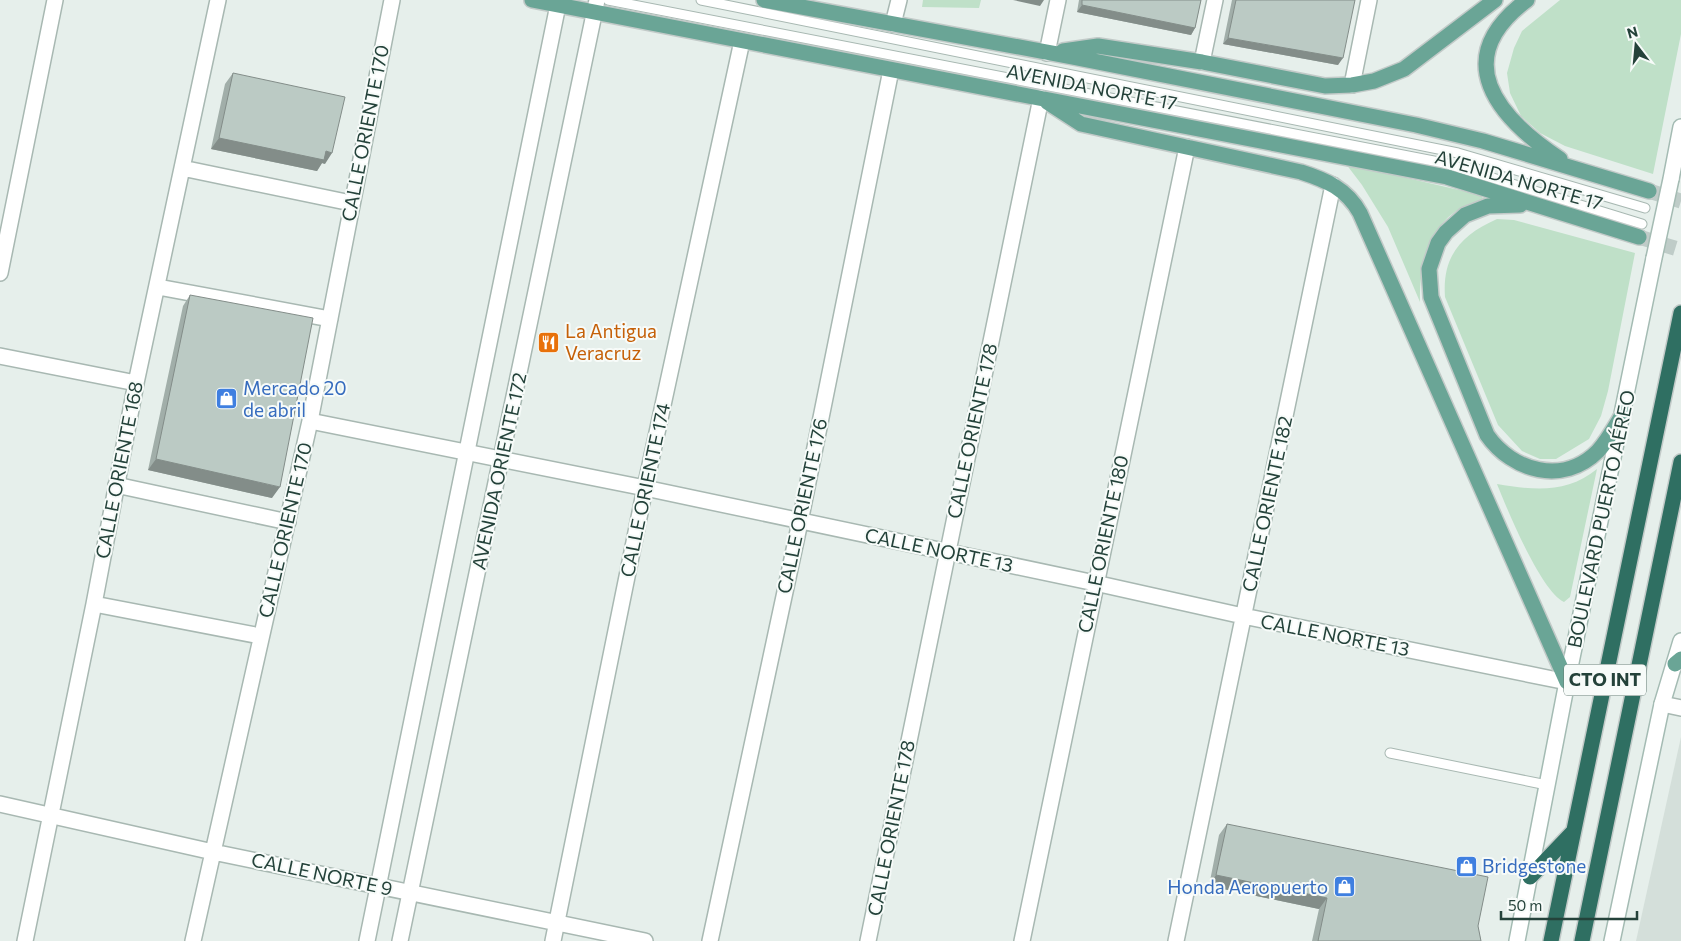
<svg xmlns="http://www.w3.org/2000/svg" width="1681" height="941" font-family="Commissioner,sans-serif">
  <rect width="100%" height="100%" fill="#e6efeb"/>
  <!-- built -->
  <path fill="#d4dfda" d="M 1681,737 L 1681,941 L 1636,941 L 1649,882 Z"/>
  <!-- green -->
  <path fill="#bfe0c8" d="M 923,0 L 981,0 L 979,8 L 922,7 Z
    M 1560,0 L 1681,0 L 1681,34 L 1653,174 L 1565,146 L 1540,133 L 1521,116 L 1510,93 L 1507,73 L 1514,48 L 1522,31 Z
    M 1346,164 L 1481,195 L 1483,199 C 1476,203 1468,204 1461,208 C 1428,226 1419,269 1420,302 L 1388,227 L 1362,185 Z
    M 1497,219 L 1514,220 L 1635,253 L 1608,391 L 1601,416 L 1589,439 L 1556,459 L 1540,459 L 1522,451 L 1498,425 L 1445,297 C 1442,256 1461,235 1497,219 Z
    M 1597,469 L 1570,597 L 1564,602 C 1541,592 1507,509 1497,484 C 1533,490 1567,494 1597,469 Z"/>
  <g fill="none" stroke-linecap="round" stroke-linejoin="round">
    <!-- primary-tunnel -->
    <path stroke="#bfccc8" stroke-width="15" stroke-dasharray="15 8" stroke-linecap="butt" d="M 1649,191 L 1681,201
      M 1639,237 L 1681,250"/>
    <defs>
      <path id="service" d="M 608,0 L 1444,163 L 1642,224
        M 701,0 L 1458,153 L 1645,208
        M 1390,753 L 1547,785"/>
      <path id="minor" d="M 893,24 L 899,0
        M 1047,53 L 1058,0
        M 1202,62 L 1215,0
        M 1352,85 L 1369,0
        M 182,168 L 351,203
        M 0,273 L 55,0
        M 158,287 L 330,319
        M 0,356 L 136,383
        M 310,421 L 645,488 L 1095,583 L 1243,616 L 1567,682
        M 116,485 L 288,522
        M 94,604 L 260,636
        M 1662,704 L 1681,708
        M 0,804 L 213,852 L 645,941
        M 25,941 L 94,604 L 136,383 L 218,0
        M 193,941 L 310,421 L 392,0
        M 553,941 L 645,488 L 742,41
        M 710,941 L 800,522 L 891,70
        M 868,941 L 1041,98
        M 1022,941 L 1187,147
        M 1176,941 L 1333,185"/>
      <path id="tertiary" d="M 367,941 L 559,0
        M 400,941 L 597,0"/>
      <path id="secondary" d="M 1671,179 L 1681,127
        M 1517,941 L 1567,682 L 1654,258
        M 1612,941 L 1662,704 L 1681,641"/>
      <path id="primary" d="M 532,0 L 1447,177 L 1639,237
        M 764,0 L 1073,57 L 1416,125 L 1483,141 L 1649,191
        M 1527,0 C 1448,59 1497,117 1560,159
        M 1063,51 L 1098,46 L 1202,62 L 1325,86 L 1352,85 L 1374,81 L 1404,69 L 1495,0
        M 1047,102 L 1081,124 L 1301,172 C 1326,180 1347,189 1360,213 L 1567,682
        M 1520,205 L 1488,206 L 1465,215 L 1446,232 L 1438,243 L 1429,269 L 1431,297 L 1487,435 C 1512,471 1563,486 1598,451 C 1608,440 1616,425 1624,412
        M 1675,664 L 1681,659"/>
      <path id="motorway" d="M 1530,877 L 1573,832
        M 1551,941 L 1681,313
        M 1582,941 L 1681,462"/>
    </defs>
    <!-- service casing -->
    <use href="#service" stroke="#a8b8b2" stroke-width="11"/>
    <!-- minor casing -->
    <use href="#minor" stroke="#a8b8b2" stroke-width="18"/>
    <!-- tertiary casing -->
    <use href="#tertiary" stroke="#a8b8b2" stroke-width="18"/>
    <!-- secondary casing -->
    <use href="#secondary" stroke="#a4bbb3" stroke-width="18"/>
    <!-- primary casing -->
    <use href="#primary" stroke="#c2cac8" stroke-width="18"/>
    <!-- motorway casing -->
    <use href="#motorway" stroke="#c2cac8" stroke-width="18"/>
    <!-- service -->
    <use href="#service" stroke="#fff" stroke-width="9"/>
    <!-- minor -->
    <use href="#minor" stroke="#fff" stroke-width="15"/>
    <!-- tertiary -->
    <use href="#tertiary" stroke="#fff" stroke-width="15"/>
    <!-- secondary -->
    <use href="#secondary" stroke="#fff" stroke-width="15"/>
    <!-- primary -->
    <use href="#primary" stroke="#6aa596" stroke-width="15"/>
    <!-- motorway -->
    <use href="#motorway" stroke="#2f6f62" stroke-width="15"/>
    <defs>
      <path id="secondary-bridge" d="M 1654,258 L 1671,179"/>
    </defs>
    <!-- secondary-bridge casing -->
    <use href="#secondary-bridge" stroke="#a4bbb3" stroke-width="18" stroke-linecap="butt"/>
    <!-- secondary-bridge -->
    <use href="#secondary-bridge" stroke="#fff" stroke-width="15"/>
  </g>
  <!-- wall -->
  <path fill="#a1aea9" d="M 1079,0 L 1201,0 L 1195,28 L 1191,35 L 1077,12 Z
    M 1232,0 L 1355,0 L 1338,65 L 1223,44 Z
    M 233,73 L 325,164 L 322,163 L 317,171 L 211,149 L 225,84 Z
    M 190,295 L 272,498 L 148,470 L 183,306 Z
    M 1227,824 L 1478,926 L 1481,941 L 1312,941 L 1319,909 L 1209,886 L 1219,835 Z"/>
  <!-- shaded-wall -->
  <path fill="#838d89" d="M 1013,0 L 1044,0 L 1040,6 Z
    M 1082,5 L 1195,28 L 1191,35 L 1077,12 Z
    M 1228,38 L 1343,58 L 1338,65 L 1223,44 Z
    M 219,138 L 326,151 L 332,153 L 325,164 L 322,163 L 317,171 L 211,149 Z
    M 156,459 L 280,487 L 272,498 L 148,470 Z
    M 1216,875 L 1327,898 L 1319,909 L 1209,886 Z"/>
  <!-- building -->
  <path fill="#bbcac4" stroke="#838d89" d="M 1082,0 L 1201,0 L 1195,28 L 1082,5 Z
    M 1236,0 L 1355,0 L 1343,58 L 1228,38 Z
    M 233,73 L 345,97 L 332,153 L 326,151 L 324,160 L 219,138 Z
    M 190,295 L 313,318 L 280,487 L 156,459 Z
    M 1227,824 L 1488,877 L 1478,926 L 1481,941 L 1318,941 L 1327,898 L 1216,875 Z"/>
  <!-- icons -->
  <defs>
    <symbol id="restaurant-square" viewBox="-11 -11 22 22"><rect x="-9" y="-9" width="18" height="18" rx="4" fill="#e8710a" stroke="#f7fbf9"/><path d="M-5-6h1v4h1v-4h1v4h1v-4h1v5L-1.5 .5V6h-2V.5L-5-1ZM5-6V6H3V1.5H1.5Q1.5-4 5-6Z" fill="#fff"/></symbol>
    <symbol id="shop-square" viewBox="-11 -11 22 22"><rect x="-9" y="-9" width="18" height="18" rx="4" fill="#3f7fe0" stroke="#f7fbf9"/><path d="M-5-2.5h2.3a2.7 3.5 0 0 1 5.4 0H5L5.5 6h-11ZM-1.5-2.5h3a1.5 2.3 0 0 0-3 0Z" fill="#fff"/></symbol>
  </defs>
  <g fill-rule="evenodd">
    <use href="#restaurant-square" x="536" y="330" width="25" height="25"/>
    <use href="#shop-square" x="214" y="386" width="25" height="25"/>
    <use href="#shop-square" x="1454" y="854" width="25" height="25"/>
    <use href="#shop-square" x="1332" y="874" width="25" height="25"/>
  </g>
  <g text-anchor="middle" stroke-width="4" stroke-linejoin="round" paint-order="stroke">
    <!-- shield labels -->
    <rect fill="#f7fbf9" stroke="#637a73" stroke-width="1" x="1564" y="664.5" width="82" height="31" rx="4"/>
    <g font-size="18" font-weight="bold" fill="#24423a">
      <text x="1605" y="686">CTO INT</text>
    </g>
    <!-- street labels -->
    <g font-size="19" fill="#24423a" stroke="#f7fbf9">
      <text transform="translate(1092 87) rotate(11)" y="7">AVENIDA NORTE 17</text>
      <text transform="translate(365 133) rotate(-79)" y="7">CALLE ORIENTE 170</text>
      <text transform="translate(1519 180) rotate(16)" y="7">AVENIDA NORTE 17</text>
      <text transform="translate(972 431) rotate(-78)" y="7">CALLE ORIENTE 178</text>
      <text transform="translate(119 470) rotate(-79)" y="7">CALLE ORIENTE 168</text>
      <text transform="translate(499 471) rotate(-78)" y="7">AVENIDA ORIENTE 172</text>
      <text transform="translate(645 490) rotate(-78)" y="7">CALLE ORIENTE 174</text>
      <text transform="translate(1267 504) rotate(-78)" y="7">CALLE ORIENTE 182</text>
      <text transform="translate(802 506) rotate(-78)" y="7">CALLE ORIENTE 176</text>
      <text transform="translate(1601 519) rotate(-78)" y="7">BOULEVARD PUERTO AÉREO</text>
      <text transform="translate(285 530) rotate(-77)" y="7">CALLE ORIENTE 170</text>
      <text transform="translate(1103 544) rotate(-78)" y="7">CALLE ORIENTE 180</text>
      <text transform="translate(939 550) rotate(12)" y="7">CALLE NORTE 13</text>
      <text transform="translate(1335 635) rotate(11)" y="7">CALLE NORTE 13</text>
      <text transform="translate(891 828) rotate(-79)" y="7">CALLE ORIENTE 178</text>
      <text transform="translate(322 874) rotate(12)" y="7">CALLE NORTE 9</text>
    </g>
    <!-- food labels -->
    <g font-size="19" fill="#c56008" stroke="#f7fbf9" text-anchor="start">
      <text x="565" y="338">La Antigua<tspan x="565" dy="22">Veracruz</tspan></text>
    </g>
    <!-- shop labels -->
    <g font-size="19" fill="#366cbe" stroke="#f7fbf9" text-anchor="start">
      <text x="243" y="395">Mercado 20<tspan x="243" dy="22">de abril</tspan></text>
      <text x="1482" y="873">Bridgestone</text>
      <text x="1328" y="894" text-anchor="end">Honda Aeropuerto</text>
    </g>
  </g>
  <!-- north arrow -->
  <g transform="translate(1636 45) rotate(344)" stroke="#f7fbf9" stroke-width="4" paint-order="stroke">
  <path d="M0-4L9 19L0 12L-9 19Z" fill="#24423a"/>
  <text y="-8" font-size="14" font-weight="bold" text-anchor="middle" fill="#24423a">N</text>
  </g>
  <!-- scale -->
  <path d="M1501 911v8h136v-8" fill="none" stroke="#24423a" stroke-width="2.5"/>
  <text x="1508" y="911" font-size="15" fill="#24423a" stroke="#f7fbf9" stroke-width="4" paint-order="stroke">50 m</text>
</svg>
